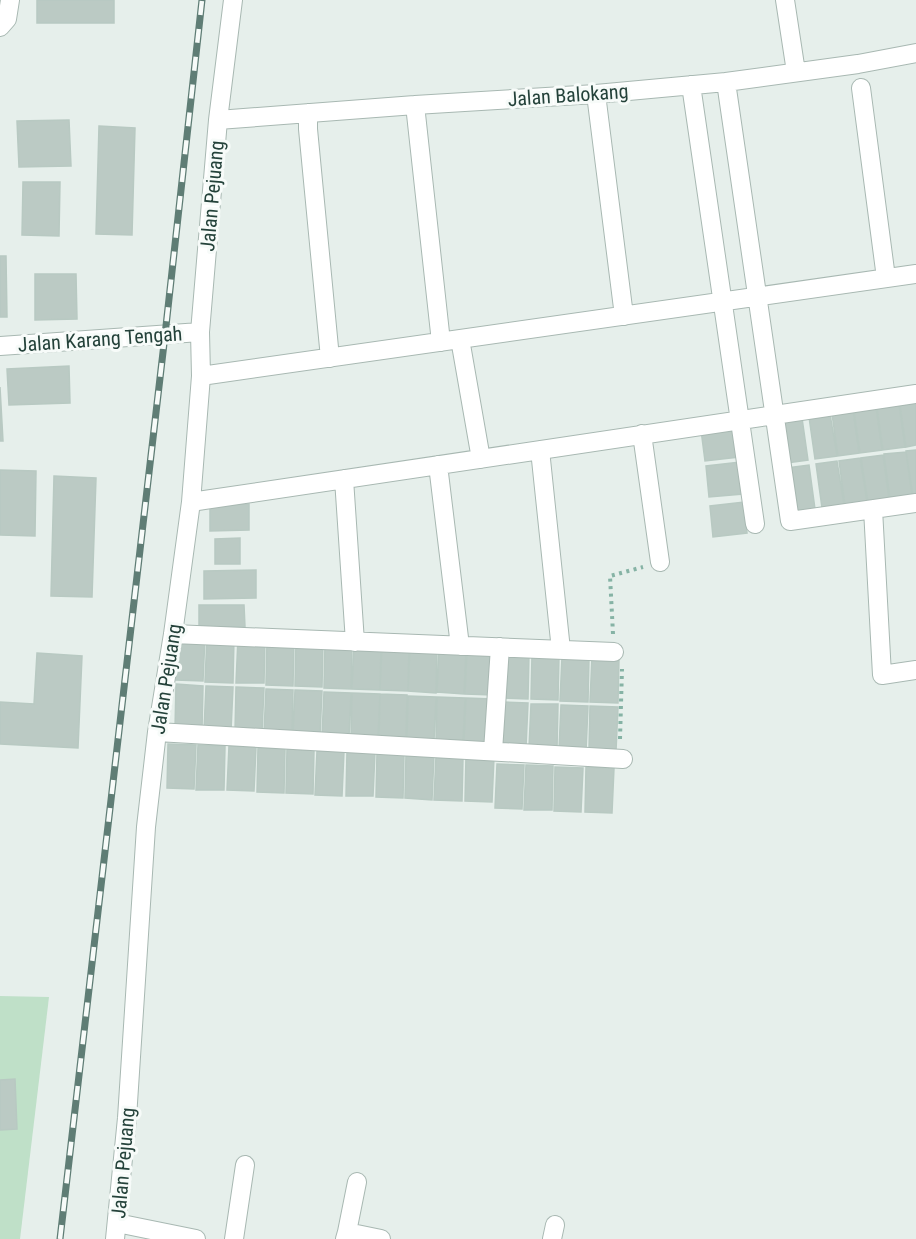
<svg xmlns="http://www.w3.org/2000/svg" width="916" height="1239" font-family="'Roboto Condensed',sans-serif">
  <rect width="100%" height="100%" fill="#e6efeb"/>
  <!-- green -->
  <path fill="#bfe0c8" d="M 0,996 L 49,997 L 20,1239 L 0,1239 Z"/>
  <!-- building -->
  <path fill="#bbcac4" stroke="#b8c9c2" stroke-width="1.5" d="M 37,0 L 114,0 L 114,23 L 37,23 Z
    M 69,120 L 71,166 L 19,167 L 17,121 Z
    M 99,126 L 135,128 L 132,235 L 96,234 Z
    M 23,182 L 60,182 L 59,236 L 22,235 Z
    M 0,256 L 6,256 L 7,317 L 0,317 Z
    M 35,274 L 76,274 L 77,319 L 35,320 Z
    M 69,366 L 70,403 L 9,405 L 7,369 Z
    M 0,387 L 3,441 L 0,441 Z
    M 916,402 L 916,445 L 906,447 L 900,405 Z
    M 899,405 L 905,447 L 883,450 L 877,408 Z
    M 876,408 L 882,450 L 860,453 L 854,411 Z
    M 853,411 L 859,453 L 838,456 L 832,414 Z
    M 830,414 L 837,456 L 815,459 L 809,417 Z
    M 802,418 L 808,460 L 787,463 L 780,421 Z
    M 736,426 L 739,457 L 705,461 L 701,430 Z
    M 916,450 L 916,495 L 913,496 L 906,451 Z
    M 906,452 L 912,496 L 890,499 L 884,454 Z
    M 883,455 L 889,499 L 868,502 L 861,458 Z
    M 860,458 L 867,502 L 845,505 L 839,461 Z
    M 837,461 L 844,505 L 822,508 L 816,464 Z
    M 740,462 L 743,494 L 709,497 L 706,466 Z
    M 809,465 L 815,509 L 794,512 L 787,468 Z
    M 0,470 L 36,471 L 35,536 L 0,535 Z
    M 54,476 L 96,478 L 92,597 L 51,596 Z
    M 744,502 L 747,533 L 713,537 L 710,506 Z
    M 249,504 L 249,530 L 210,531 L 210,505 Z
    M 240,538 L 240,564 L 215,564 L 215,539 Z
    M 256,570 L 256,598 L 204,599 L 204,571 Z
    M 199,605 L 244,605 L 245,627 L 199,627 Z
    M 177,636 L 205,637 L 203,681 L 176,680 Z
    M 207,637 L 234,638 L 233,683 L 205,682 Z
    M 238,638 L 265,639 L 264,683 L 236,683 Z
    M 267,640 L 294,641 L 293,686 L 266,685 Z
    M 296,641 L 323,642 L 322,687 L 295,686 Z
    M 325,643 L 352,645 L 351,689 L 324,688 Z
    M 354,645 L 381,646 L 380,690 L 352,689 Z
    M 382,646 L 409,647 L 408,691 L 380,690 Z
    M 410,647 L 437,648 L 436,693 L 408,691 Z
    M 439,648 L 466,650 L 464,694 L 437,692 Z
    M 467,650 L 494,651 L 493,695 L 465,694 Z
    M 37,653 L 82,656 L 78,748 L 0,744 L 0,702 L 34,704 Z
    M 502,654 L 529,654 L 528,699 L 501,698 Z
    M 532,655 L 559,656 L 558,700 L 531,699 Z
    M 562,657 L 589,658 L 588,702 L 560,701 Z
    M 592,657 L 619,658 L 618,703 L 590,702 Z
    M 176,684 L 203,686 L 202,730 L 175,729 Z
    M 206,686 L 233,687 L 231,731 L 204,730 Z
    M 236,687 L 264,688 L 262,732 L 235,731 Z
    M 266,689 L 293,690 L 292,734 L 264,733 Z
    M 295,690 L 322,691 L 320,735 L 293,734 Z
    M 324,692 L 351,693 L 349,737 L 322,736 Z
    M 352,693 L 380,694 L 378,738 L 351,738 Z
    M 380,694 L 407,695 L 406,739 L 379,739 Z
    M 408,696 L 436,697 L 434,741 L 407,740 Z
    M 437,697 L 465,698 L 463,742 L 436,741 Z
    M 466,698 L 493,699 L 492,744 L 464,743 Z
    M 500,702 L 528,703 L 526,747 L 499,746 Z
    M 531,704 L 558,704 L 557,749 L 529,748 Z
    M 561,705 L 588,706 L 586,751 L 559,750 Z
    M 590,706 L 618,707 L 616,751 L 589,750 Z
    M 168,744 L 196,745 L 194,789 L 167,788 Z
    M 198,745 L 225,746 L 224,790 L 196,790 Z
    M 229,746 L 256,747 L 254,791 L 227,790 Z
    M 258,748 L 285,749 L 284,793 L 257,792 Z
    M 287,749 L 314,750 L 313,794 L 286,793 Z
    M 317,751 L 344,751 L 342,796 L 315,795 Z
    M 347,751 L 375,752 L 373,796 L 346,796 Z
    M 377,753 L 404,754 L 403,798 L 376,797 Z
    M 406,754 L 434,755 L 432,800 L 405,798 Z
    M 436,756 L 463,757 L 462,801 L 434,800 Z
    M 466,756 L 494,757 L 492,802 L 465,801 Z
    M 497,764 L 524,765 L 522,809 L 495,808 Z
    M 526,765 L 553,766 L 552,810 L 524,810 Z
    M 555,767 L 583,768 L 581,812 L 554,811 Z
    M 586,767 L 614,768 L 612,813 L 585,812 Z
    M 15,1079 L 17,1129 L 0,1130 L 0,1080 Z"/>
  <g fill="none" stroke-linecap="round" stroke-linejoin="round">
    <defs>
      <path id="minor" d="M 785,0 L 796,72
        M 0,27 L 7,19 L 10,0
        M 726,82 L 790,521 L 916,503
        M 691,85 L 755,524
        M 861,88 L 886,278
        M 596,94 L 624,316
        M 415,105 L 441,342
        M 308,113 L 308,129 L 330,358
        M 218,120 L 415,105 L 596,94 L 726,82 L 858,64 L 916,53
        M 460,339 L 481,459
        M 0,346 L 200,332
        M 201,376 L 916,274
        M 642,434 L 660,562
        M 540,450 L 561,650
        M 438,465 L 460,646
        M 344,479 L 355,642
        M 191,502 L 916,394
        M 873,509 L 882,675 L 916,670
        M 173,634 L 614,652
        M 157,732 L 623,759
        M 493,751 L 500,647
        M 117,1223 L 196,1239
        M 347,1232 L 357,1182
        M 115,1239 L 127,1118 L 146,827 L 157,732 L 173,634 L 191,502 L 201,376 L 200,332 L 218,120 L 233,0
        M 234,1239 L 245,1165
        M 345,1239 L 347,1232 L 381,1239
        M 552,1239 L 555,1225"/>
    </defs>
    <!-- minor casing -->
    <use href="#minor" stroke="#a8b8b2" stroke-width="20"/>
    <!-- path -->
    <path stroke="#86b3a5" stroke-width="4" stroke-dasharray="3 4.5" stroke-linecap="butt" d="M 613,634 L 610,576 L 643,567
      M 620,739 L 622,669"/>
    <!-- minor -->
    <use href="#minor" stroke="#fff" stroke-width="18"/>
    <defs>
      <path id="rail" d="M 60,1239 L 165,335 L 202,0"/>
    </defs>
    <!-- rail casing -->
    <use href="#rail" stroke="#5f7d75" stroke-width="7"/>
    <!-- rail -->
    <use href="#rail" stroke="#f7fbf9" stroke-width="4.5" stroke-dasharray="14" stroke-linecap="butt"/>
  </g>
  <g text-anchor="middle" stroke-width="6" stroke-linejoin="round" paint-order="stroke">
    <!-- street labels -->
    <g font-size="20" fill="#24423a" stroke="#f7fbf9">
      <text transform="translate(568 95) rotate(-4)" y="7">Jalan Balokang</text>
      <text transform="translate(212 196) rotate(-85)" y="7">Jalan Pejuang</text>
      <text transform="translate(100 339) rotate(-4)" y="7">Jalan Karang Tengah</text>
      <text transform="translate(166 679) rotate(-81)" y="7">Jalan Pejuang</text>
      <text transform="translate(123 1163) rotate(-85)" y="7">Jalan Pejuang</text>
    </g>
  </g>
</svg>
